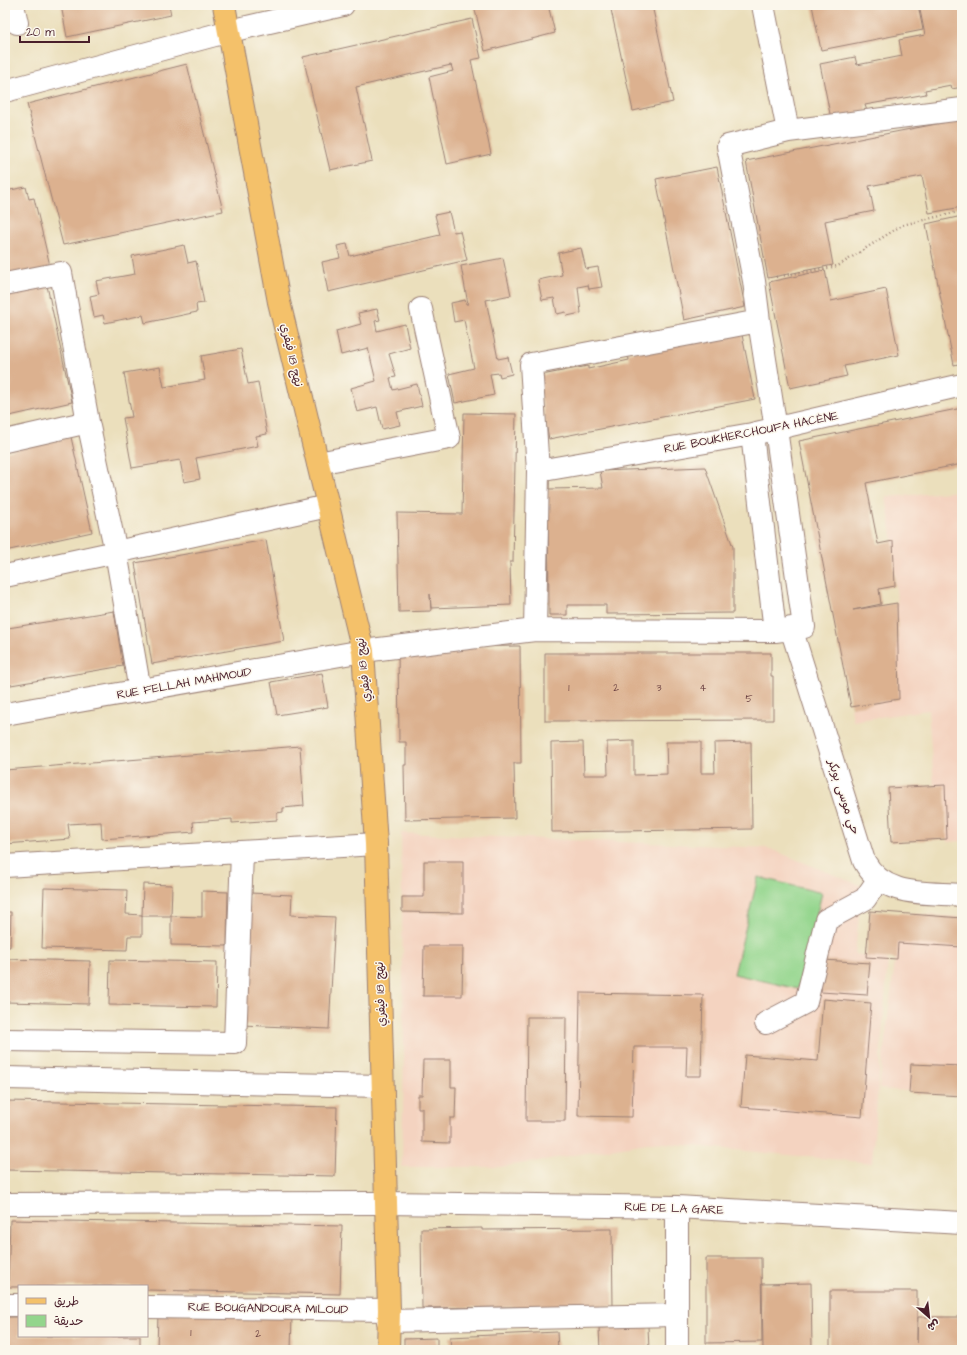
<svg xmlns="http://www.w3.org/2000/svg" width="967" height="1355" font-family="'Architects Daughter','Playpen Sans Arabic',sans-serif">
  <rect width="100%" height="100%" fill="#fbf7ec"/>
  <filter id="ink" filterUnits="userSpaceOnUse"><feTurbulence type="fractalNoise" baseFrequency=".025" numOctaves="2"/><feDisplacementMap in="SourceGraphic" scale="8" xChannelSelector="R" yChannelSelector="G"/><feConvolveMatrix kernelMatrix="1 2 1 2 8 2 1 2 1" color-interpolation-filters="sRGB"/></filter>
  <filter id="wash" filterUnits="userSpaceOnUse"><feTurbulence type="fractalNoise" baseFrequency=".012" numOctaves="4" result="noise"/><feDisplacementMap in="SourceGraphic" scale="16" xChannelSelector="R" yChannelSelector="G"/><feGaussianBlur stdDeviation="0.9" result="paint"/><feColorMatrix in="noise" values="0 0 0 0 0 0 0 0 0 0 0 0 0 0 0 0 0 1.4 0 .05"/><feComposite in="paint" operator="in"/></filter>
  <g filter="url(#wash)">
    <rect width="100%" height="100%" fill="#ebdfbc"/>
    <!-- built -->
    <path fill="#f4d3c0" d="M 962,491 L 962,841 L 948,842 L 945,785 L 934,785 L 928,710 L 853,721 L 851,707 L 899,699 L 897,603 L 893,541 L 886,497 Z
      M 401,833 L 768,848 L 862,886 L 855,954 L 888,959 L 872,1163 L 653,1142 L 501,1167 L 402,1167 L 404,1050 Z
      M 901,913 L 962,917 L 962,1095 L 879,1089 Z"/>
    <!-- green -->
    <path fill="#93d58c" stroke="#6e7a5c" d="M 758,877 L 822,893 L 798,989 L 734,974 Z"/>
    <g id="blocks">
      <!-- building -->
      <path fill="#dcb18f" d="M 61,5 L 169,5 L 171,15 L 67,37 Z
        M 479,5 L 548,5 L 555,33 L 485,51 L 474,6 Z
        M 610,5 L 652,5 L 673,102 L 633,111 Z
        M 812,5 L 918,5 L 923,30 L 821,50 Z
        M 919,5 L 960,5 L 962,14 L 961,37 L 962,53 L 960,54 L 962,63 L 962,87 L 952,89 L 951,85 L 925,90 L 926,94 L 865,105 L 867,111 L 831,119 L 820,64 L 855,57 L 857,65 L 902,56 L 899,40 L 925,35 Z
        M 472,19 L 481,58 L 471,60 L 491,154 L 447,164 L 429,77 L 453,71 L 451,65 L 356,87 L 372,161 L 330,170 L 303,57 Z
        M 187,64 L 223,211 L 63,245 L 27,104 Z
        M 962,119 L 962,207 L 929,213 L 922,176 L 869,186 L 874,211 L 825,221 L 833,265 L 768,278 L 746,161 Z
        M 717,167 L 745,307 L 684,320 L 656,179 Z
        M 26,187 L 29,199 L 34,198 L 51,270 L 5,281 L 5,191 Z
        M 449,212 L 454,232 L 460,231 L 467,260 L 328,292 L 322,262 L 340,258 L 337,246 L 347,244 L 350,256 L 440,235 L 435,215 Z
        M 962,216 L 962,363 L 954,365 L 926,224 Z
        M 184,245 L 188,263 L 196,261 L 204,303 L 196,304 L 197,312 L 145,323 L 143,315 L 105,323 L 103,315 L 94,317 L 90,296 L 99,294 L 96,281 L 135,274 L 132,256 Z
        M 581,248 L 586,269 L 598,267 L 602,287 L 589,289 L 588,285 L 578,287 L 581,313 L 567,316 L 566,312 L 557,314 L 554,298 L 542,300 L 538,280 L 562,275 L 558,253 Z
        M 503,258 L 511,295 L 486,300 L 498,359 L 508,357 L 512,374 L 500,377 L 499,373 L 490,374 L 494,395 L 455,403 L 449,374 L 474,368 L 464,320 L 454,322 L 451,303 L 465,300 L 466,304 L 468,304 L 461,266 Z
        M 825,270 L 831,301 L 886,289 L 899,355 L 844,366 L 847,376 L 790,388 L 769,282 Z
        M 46,281 L 72,402 L 5,417 L 5,289 Z
        M 377,309 L 380,320 L 375,321 L 377,331 L 405,324 L 410,348 L 389,354 L 396,377 L 390,378 L 393,390 L 417,384 L 422,406 L 397,412 L 400,425 L 382,429 L 377,407 L 357,412 L 351,388 L 376,381 L 368,348 L 341,355 L 336,331 L 361,324 L 358,313 Z
        M 741,330 L 755,399 L 549,439 L 537,376 L 588,366 L 588,369 L 629,360 L 628,353 Z
        M 241,349 L 248,384 L 258,382 L 267,434 L 256,436 L 258,446 L 196,458 L 200,479 L 184,482 L 180,460 L 132,468 L 123,418 L 132,417 L 124,373 L 160,367 L 164,387 L 205,380 L 201,356 Z
        M 962,408 L 962,464 L 866,483 L 878,544 L 893,541 L 895,586 L 879,589 L 881,604 L 853,610 L 897,603 L 899,699 L 851,707 L 799,441 Z
        M 464,413 L 516,414 L 513,562 L 510,562 L 511,605 L 431,608 L 430,594 L 431,611 L 399,612 L 397,513 L 462,514 Z
        M 71,437 L 92,532 L 5,551 L 5,452 Z
        M 705,467 L 733,547 L 733,613 L 606,614 L 606,605 L 567,605 L 567,615 L 549,615 L 548,489 L 603,488 L 600,471 Z
        M 266,540 L 284,641 L 152,664 L 135,563 Z
        M 114,611 L 123,666 L 5,686 L 5,612 L 8,628 Z
        M 520,646 L 521,763 L 514,763 L 515,818 L 405,820 L 404,765 L 406,765 L 406,742 L 399,742 L 398,650 L 432,647 Z
        M 545,653 L 771,653 L 771,676 L 773,676 L 773,720 L 545,721 Z
        M 322,673 L 328,707 L 277,715 L 271,682 Z
        M 634,741 L 634,775 L 667,774 L 666,742 L 701,742 L 701,773 L 715,773 L 714,743 L 751,742 L 752,829 L 552,832 L 551,743 L 583,742 L 584,775 L 608,775 L 607,742 Z
        M 300,746 L 304,806 L 283,808 L 283,812 L 277,813 L 277,820 L 232,823 L 232,819 L 193,822 L 194,832 L 102,839 L 101,822 L 68,824 L 70,839 L 5,844 L 5,770 Z
        M 945,785 L 947,839 L 891,842 L 888,788 Z
        M 424,861 L 463,861 L 463,913 L 402,912 L 402,897 L 424,897 Z
        M 143,884 L 172,885 L 171,916 L 142,916 Z
        M 44,888 L 127,890 L 126,914 L 142,915 L 142,936 L 128,936 L 127,950 L 42,948 Z
        M 202,891 L 228,892 L 227,946 L 171,945 L 171,916 L 202,917 Z
        M 250,893 L 292,895 L 291,915 L 335,917 L 329,1029 L 242,1025 Z
        M 870,911 L 962,918 L 962,947 L 898,943 L 897,959 L 866,957 Z
        M 5,912 L 11,912 L 10,947 L 5,947 Z
        M 424,946 L 463,946 L 462,996 L 423,996 Z
        M 5,959 L 90,961 L 89,1004 L 5,1002 Z
        M 110,960 L 217,962 L 216,1007 L 109,1005 Z
        M 823,960 L 870,963 L 867,995 L 821,992 Z
        M 580,993 L 703,995 L 701,1076 L 686,1076 L 687,1047 L 634,1047 L 632,1117 L 578,1116 Z
        M 823,999 L 871,1003 L 862,1117 L 741,1107 L 745,1055 L 818,1061 Z
        M 527,1017 L 566,1017 L 565,1121 L 526,1121 Z
        M 423,1060 L 451,1060 L 451,1087 L 456,1087 L 455,1118 L 450,1118 L 450,1143 L 422,1142 L 422,1108 L 418,1108 L 418,1095 L 422,1095 Z
        M 911,1064 L 962,1066 L 962,1096 L 909,1093 Z
        M 5,1101 L 337,1107 L 335,1176 L 5,1170 Z
        M 10,1220 L 342,1226 L 340,1294 L 147,1290 L 147,1286 L 8,1287 Z
        M 482,1228 L 482,1230 L 612,1229 L 613,1306 L 422,1308 L 421,1229 Z
        M 706,1258 L 761,1258 L 762,1342 L 706,1343 Z
        M 811,1283 L 812,1350 L 763,1350 L 762,1284 Z
        M 830,1291 L 917,1291 L 917,1343 L 918,1317 L 962,1317 L 962,1350 L 830,1350 Z
        M 158,1313 L 292,1316 L 291,1350 L 157,1350 Z
        M 5,1317 L 19,1317 L 19,1336 L 140,1336 L 140,1350 L 5,1350 Z
        M 648,1326 L 649,1350 L 600,1350 L 599,1328 Z
        M 557,1332 L 558,1350 L 451,1350 L 450,1337 Z
        M 437,1338 L 437,1350 L 404,1350 L 404,1339 Z"/>
    </g>
  </g>
  <g filter="url(#ink)">
    <use href="#blocks" fill-opacity="0" stroke="#9a7f74" stroke-width="1"/>
    <g fill="none" stroke-linecap="round" stroke-linejoin="round">
      <defs>
        <path id="minor" d="M 13,5 L 17,23
          M 5,91 L 230,31 L 343,5
          M 788,131 L 962,109
          M 5,284 L 61,273 L 88,422 L 5,441
          M 759,321 L 754,281 L 728,146 L 788,131 L 763,5
          M 88,422 L 116,552 L 328,506
          M 752,434 L 775,631
          M 318,463 L 449,438 L 421,309
          M 538,471 L 752,434 L 962,385
          M 5,576 L 116,552 L 140,691
          M 791,628 L 864,861 C 884,898 925,892 962,895
          M 5,714 L 363,651 L 535,630 L 775,631 L 804,627 L 776,429 L 759,321 L 531,364 L 538,471 L 535,630
          M 5,866 L 376,844
          M 766,1023 L 806,1002 L 826,920 L 865,899 L 878,880
          M 5,1040 L 235,1043 L 242,853
          M 5,1078 L 382,1086
          M 5,1204 L 385,1203 L 677,1207 L 962,1223
          M 677,1207 L 677,1350
          M 5,1305 L 19,1305
          M 147,1307 L 389,1310
          M 388,1321 L 677,1315"/>
        <path id="major" d="M 224,5 L 279,302 L 363,651 L 376,844 L 389,1310 L 388,1350"/>
      </defs>
      <!-- minor casing -->
      <use href="#minor" stroke="#9a7f74" stroke-width="24"/>
      <!-- major casing -->
      <use href="#major" stroke="#9a7f74" stroke-width="24"/>
      <!-- path -->
      <path stroke="#9a7f74" stroke-width="2.5" stroke-dasharray="1 3" stroke-linecap="butt" d="M 776,277 L 838,266 L 902,225 L 962,211"/>
      <!-- minor -->
      <use href="#minor" stroke="#fff" stroke-width="22"/>
      <!-- major -->
      <use href="#major" stroke="#f4c16a" stroke-width="22"/>
    </g>
  </g>
  <g text-anchor="middle" stroke-width="3" stroke-linejoin="round" paint-order="stroke">
    <!-- number labels -->
    <g font-size="10" fill="#6e4444">
      <text x="569" y="691">1</text>
      <text x="616" y="691">2</text>
      <text x="659" y="691">3</text>
      <text x="703" y="691">4</text>
      <text x="749" y="702">5</text>
      <text x="191" y="1336">1</text>
      <text x="258" y="1337">2</text>
    </g>
    <!-- street labels -->
    <g font-size="12" fill="#4a1f2b" stroke="#fbf7ec">
      <text transform="translate(292 355) rotate(77)" y="4">نهج 18 فيفري</text>
      <text transform="translate(751 432) rotate(-11)" y="4">RUE BOUKHERCHOUFA HACÈNE</text>
      <text transform="translate(363 670) rotate(-96)" y="4">نهج 18 فيفري</text>
      <text transform="translate(184 683) rotate(-10)" y="4">RUE FELLAH MAHMOUD</text>
      <text transform="translate(844 797) rotate(72)" y="4">حي موسى بوبكر</text>
      <text transform="translate(380 994) rotate(-92)" y="4">نهج 18 فيفري</text>
      <text transform="translate(674 1208) rotate(2)" y="4">RUE DE LA GARE</text>
      <text transform="translate(268 1308) rotate(1)" y="4">RUE BOUGANDOURA MILOUD</text>
    </g>
  </g>
  <!-- margin -->
  <rect width="967" height="1355" fill="none" stroke="#fbf7ec" stroke-width="20"/>
  <!-- legend -->
  <rect x="18" y="1285" width="130" height="52" fill="#fbf7ec" stroke="#b4a19f"/>
  <rect x="26" y="1298" width="20" height="6" fill="#f4c16a" stroke="#b4a19f"/>
  <text x="54" y="1305" font-size="12" fill="#4a1f2b">طريق</text>
  <rect x="26" y="1315" width="20" height="12" fill="#93d58c" stroke="#b4a19f"/>
  <text x="54" y="1325" font-size="12" fill="#4a1f2b">حديقة</text>
  <!-- north arrow -->
  <g transform="translate(929 1317) rotate(152)" stroke="#fbf7ec" stroke-width="3" paint-order="stroke">
  <path d="M0-3L7 15L0 10L-7 15Z" fill="#4a1f2b"/>
  <text y="-6" font-size="11" font-weight="bold" text-anchor="middle" fill="#4a1f2b">ش</text>
  </g>
  <!-- scale -->
  <path d="M20 36v6h69v-6" fill="none" stroke="#4a1f2b" stroke-width="2"/>
  <text x="26" y="36" font-size="12" fill="#4a1f2b" stroke="#fbf7ec" stroke-width="3" paint-order="stroke">20 m</text>
</svg>
